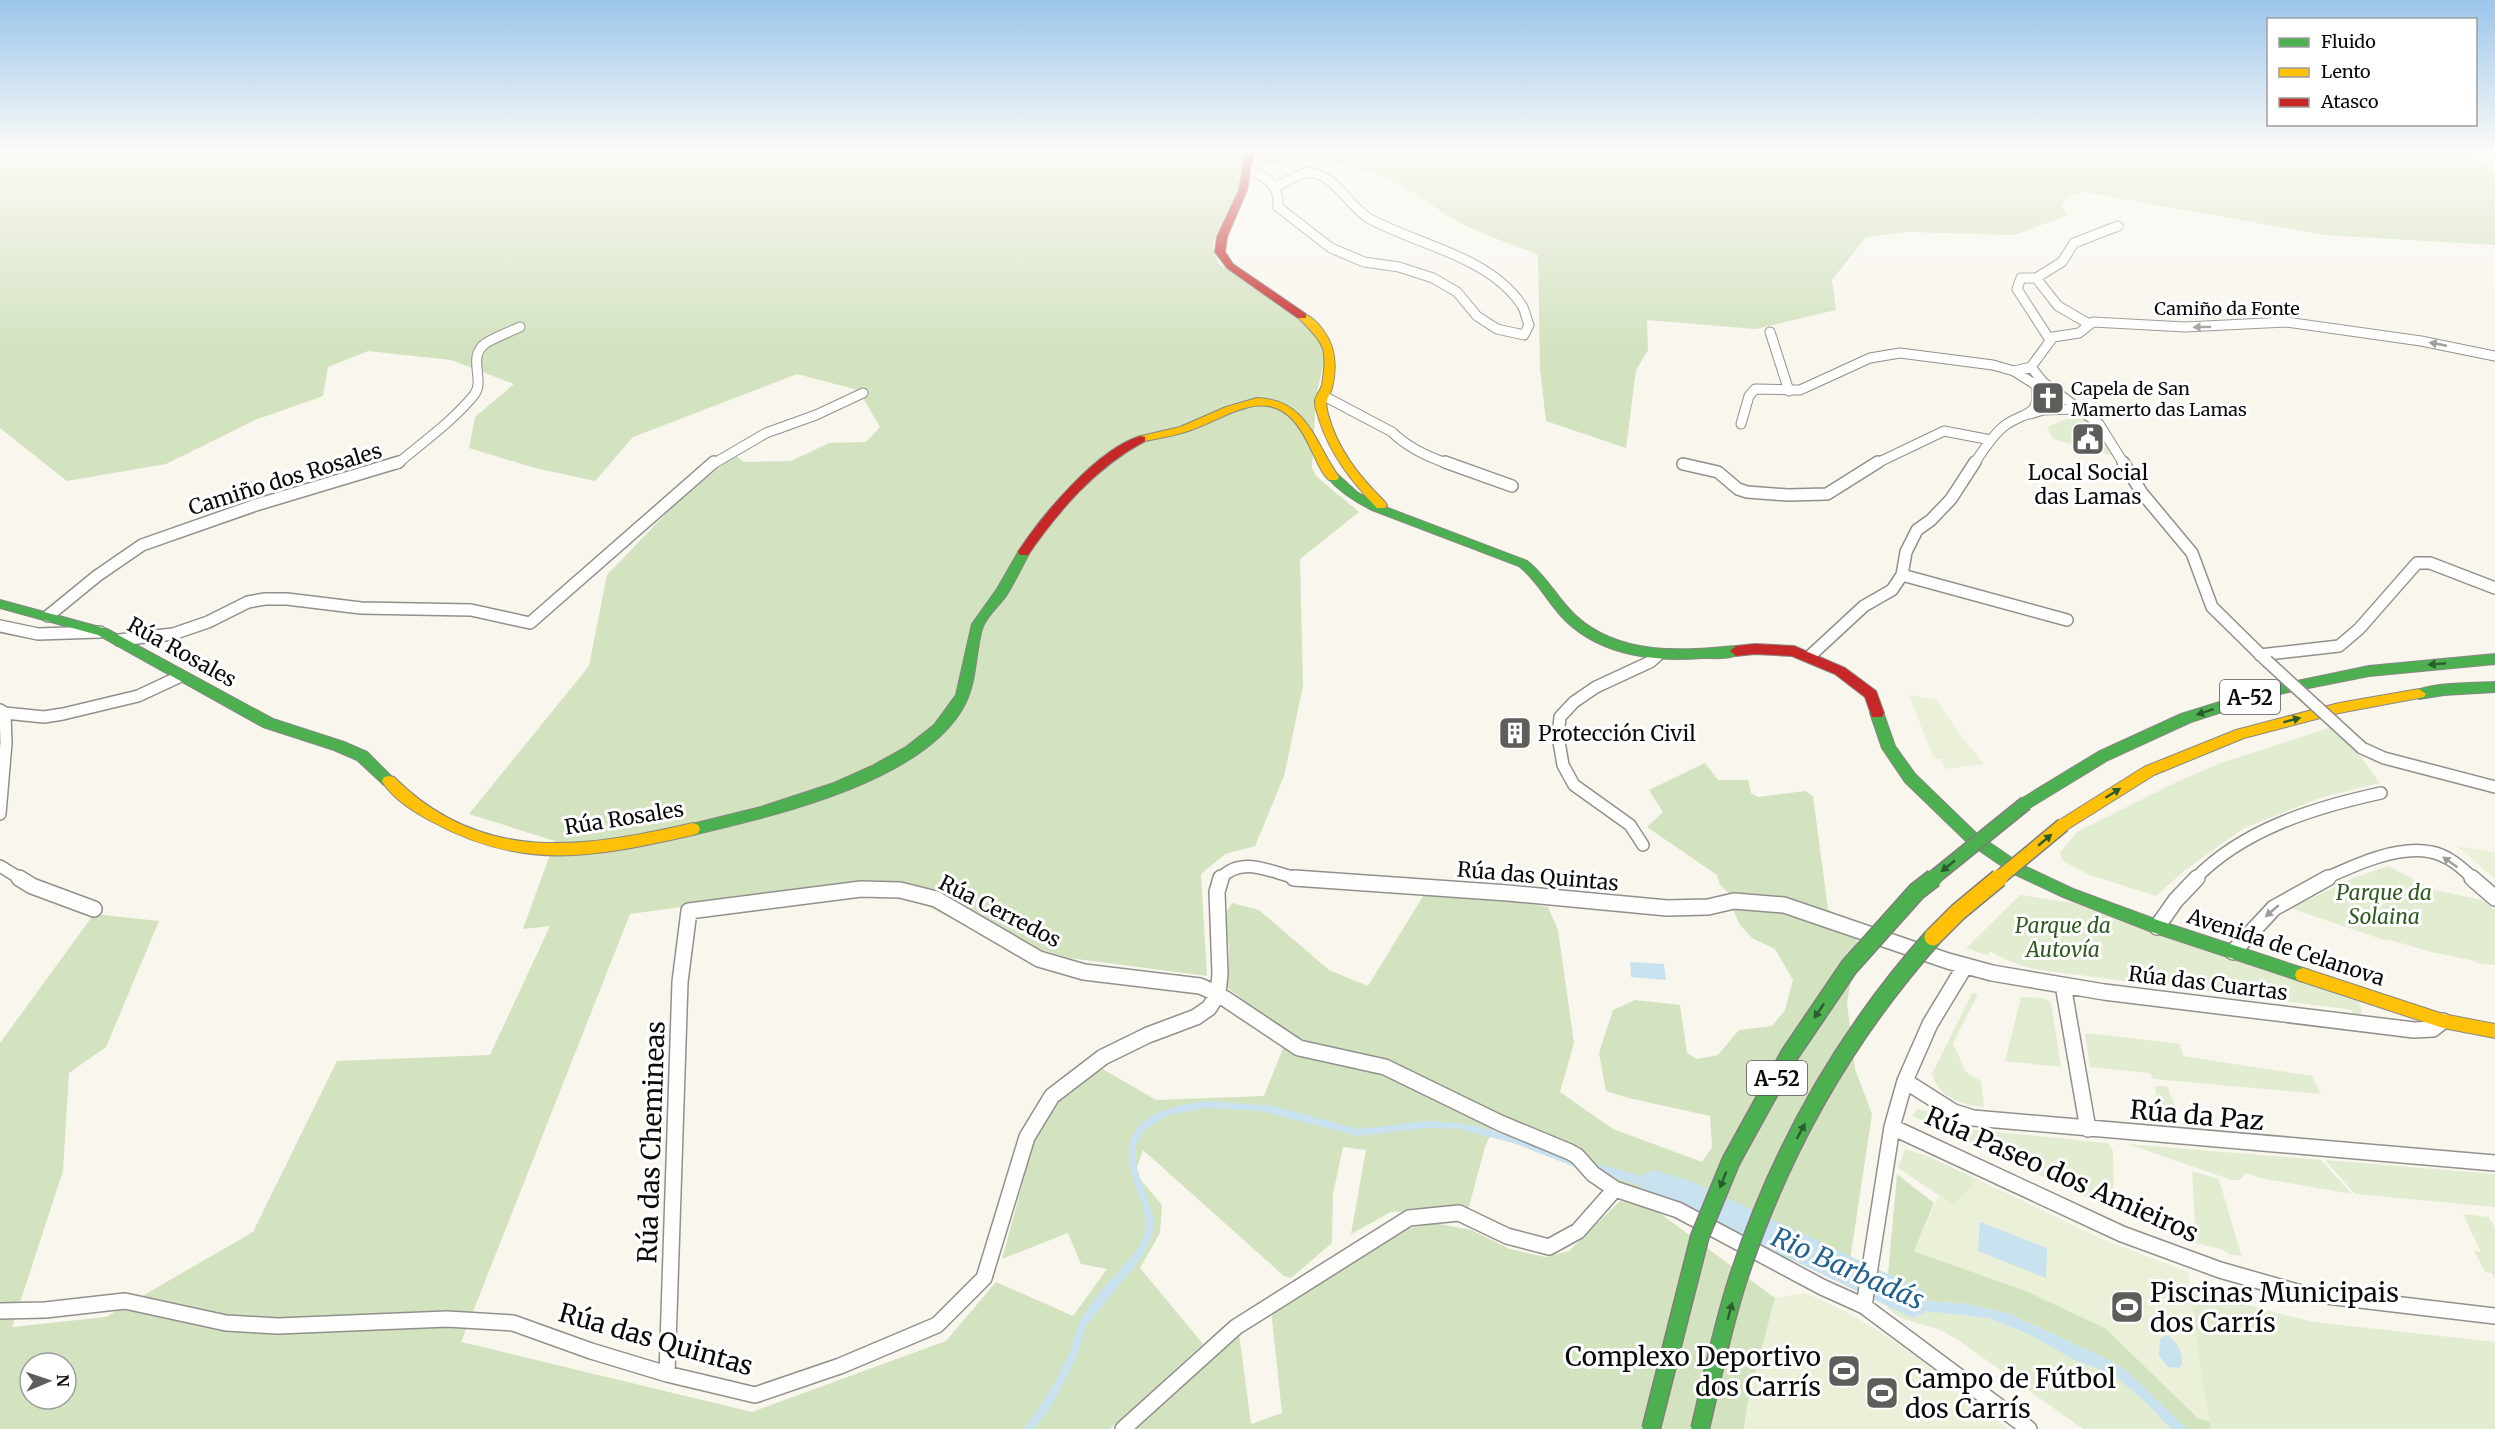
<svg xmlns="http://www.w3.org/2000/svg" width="2495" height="1429" font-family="Merriweather,serif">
<rect width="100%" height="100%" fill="#f9f6ee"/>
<!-- green -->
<path fill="#e2ecd0" d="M2082,413C2097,423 2106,440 2114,456L2053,439L2047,427Z
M2332,727L2352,745L2380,783L2323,797L2244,828L2184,871L2156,896L2090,875L2063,861L2060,853L2077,832L2181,780L2221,763Z
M2388,866L2435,890L2482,900L2495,910V965L2477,963L2475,961L2431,952L2387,939V941L2293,909L2298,905L2351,879Z
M2020,895L2074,903L2359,1002L2362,1012L2358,1015H2351L2353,1010L2032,969L2007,960L1989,951V956L1966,948Z
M1972,993L1978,994L1953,1043L1966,1072L1981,1081L1984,1107C1962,1105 1939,1098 1932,1074Z
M2021,997L2044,998L2051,1002L2061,1067L2005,1061Z
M2087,1033L2180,1044L2183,1056L2312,1076L2321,1094L2153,1079L2150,1073L2090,1067L2085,1035Z
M2155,1086H2167L2177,1111L2157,1110Z
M1917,1109L1927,1111L1965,1129L2108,1143L2113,1151L2114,1210L1912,1116Z
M2128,1144L2321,1160L2352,1194L2260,1178L2246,1173L2240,1180H2231Z
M1905,1149L1928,1156L2101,1239L2188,1272L2190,1285L2265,1310L2314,1322L2495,1342V1429H2211L2210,1421L1955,1206L1898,1168Z
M2325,1160L2495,1174V1207L2355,1194Z
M2192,1171L2219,1179L2242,1258L2239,1255H2230L2221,1249L2196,1243Z
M2463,1214L2489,1217L2495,1228V1279L2492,1273L2485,1272L2474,1251L2481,1252Z
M1885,1295L1924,1311L1988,1318L2030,1335L2074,1360L2112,1374L2143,1400L2171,1429H2083L1961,1342C1954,1338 1947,1333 1940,1330C1925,1323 1882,1321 1885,1295Z"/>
<!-- forest -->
<path fill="#d3e2bf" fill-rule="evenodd" d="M0,150H1244V173L1228,218L1214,240L1213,248L1219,264L1299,316L1319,336L1324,361L1316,397L1312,468L1317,477L1359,512L1300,559L1303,686L1284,776L1255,846L1225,854L1201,874L1207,976L1069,958L971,929L878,880L630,914L461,1342L752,1412L946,1341L996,1282L1073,1316L1107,1269L1081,1264L1068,1233L1002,1259L1034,1141L1057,1100L1101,1068L1156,1100L1264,1096L1289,1033L1277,1027L1228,988L1229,949L1225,914L1232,903L1259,910L1329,970L1368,986L1425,893L1492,898L1548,907L1558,930L1574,1043L1560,1092L1613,1129L1702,1162L1712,1147L1710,1116L1629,1098L1606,1091L1599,1053L1613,1010L1635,1000L1680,1005L1687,1053L1697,1059L1718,1055L1739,1030L1772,1026L1785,1010L1793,980L1775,949L1752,938L1740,925L1733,910L1732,896L1720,885L1717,875L1647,827L1663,812L1649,790L1705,763L1718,780H1748L1751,793L1758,797L1805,791L1813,796L1828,909L1858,936L1847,1003L1855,1069L1872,1114L1847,1280L1785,1258L1686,1204L1627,1186L1602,1173L1580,1147L1499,1117L1485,1147L1468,1210L1391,1212L1351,1234L1366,1150L1343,1147L1333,1194L1332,1243L1291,1278L1284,1276L1143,1150L1135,1173L1162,1205L1160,1233L1140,1268L1203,1344L1110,1429H0V1043L94,914L159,921L106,1047L69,1073L63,1171L12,1327L106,1317L253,1232L337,1061L490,1055L550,926L523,929L555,841L469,814L589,666L607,575L679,500L735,455L744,462L791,461L829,443L866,442L880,427L858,390L797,374L633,437L595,481L535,468L469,448L475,417L514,384L451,360L368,351L328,367L323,396L255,420L166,464L67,481L0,428ZM30,1363H66V1399H30Z
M1256,150H2441L2478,161L2495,171V245L2324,235L2084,192L2066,197L2062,207L2068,215L2015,235L1909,232L1866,237L1832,280L1836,310L1756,329L1647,320L1648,350L1636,370L1626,448L1546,421L1540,369L1538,255C1510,243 1479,234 1453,219C1441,212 1430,203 1419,196C1365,164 1317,153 1256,167Z
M1897,1174L1934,1203L1914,1251L2026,1291L2105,1328L2198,1418L2210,1421L2211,1429H2187L2128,1372L2113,1362L2010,1314L1968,1304L1927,1301L1887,1287Z
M1620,1201L1654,1209L1775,1298L1748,1402L1744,1429H1134L1239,1334L1251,1424L1282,1413L1271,1310L1401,1230L1434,1223L1471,1230L1510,1249L1545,1257L1569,1251Z"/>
<!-- pitch -->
<path fill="#ebf0d9" d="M1911,695L1937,700L1958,732L1984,764L1946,769L1941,759H1934L1910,698Z
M2457,846L2495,852V879Z
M1976,1180L2101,1239L2188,1272L2203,1386L2210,1421L2198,1418L2105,1328L2026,1291L1914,1251L1939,1195L1955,1205Z
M1805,1293C1882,1323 1943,1379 2008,1429H1744L1748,1402L1775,1298Z"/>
<!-- water -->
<path fill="#c9e2ef" d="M1630,962L1664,964L1666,980L1631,977Z
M1206,1101L1274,1106L1358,1129L1427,1121L1468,1124L1514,1136L1571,1157L1685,1187L1682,1197L1575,1167L1513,1143L1459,1129L1427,1128L1357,1136L1261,1111L1206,1108L1168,1115L1144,1131L1135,1147L1137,1168L1154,1220L1152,1237L1142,1257L1086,1326L1079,1352L1060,1390L1047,1413L1033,1429H1023C1043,1405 1057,1380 1070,1352C1074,1342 1075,1331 1080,1322C1090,1303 1104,1286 1119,1271C1128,1260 1137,1252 1143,1238C1150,1222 1142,1206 1137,1190C1112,1126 1148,1109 1206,1101Z
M1980,1222L2047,1248L2046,1278L1978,1251Z
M1887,1287L1927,1301L1968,1304L2010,1314L2113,1362L2128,1372L2187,1429H2171L2143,1400L2112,1374L2074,1360L2030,1335L1988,1318L1924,1311L1885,1295Z
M2166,1335C2177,1340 2183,1353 2182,1365L2179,1368L2168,1367L2159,1356L2160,1339Z"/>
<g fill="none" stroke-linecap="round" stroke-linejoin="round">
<!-- river -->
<path fill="#c9e2ef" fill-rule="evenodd" d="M1654,1170L1693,1182L1924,1291L1929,1302L1924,1313L1913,1318L1902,1313L1679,1205L1644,1194L1639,1184L1644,1174Z"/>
<!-- street-far2 casing -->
<g stroke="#92908d" stroke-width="11">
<path id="street-far2" d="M1248,169C1266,176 1280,186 1278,207L1331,248L1364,262L1399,267L1433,278L1457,292L1477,316L1497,329L1524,335L1529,325C1526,318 1525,309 1521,304C1488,256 1418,245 1370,219C1349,207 1338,179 1314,173C1303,170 1288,182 1276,186
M2036,278H2021L2017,289L2050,340
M2089,324L2058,306L2036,278L2062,262L2074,243L2118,226
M1770,332L1789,391
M2031,367L2043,382L2099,424L2124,464
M2014,371L2031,367L2053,337L2079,333L2093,322L2185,327L2286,322L2421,341L2495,356
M1324,396L1392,432C1407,447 1428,457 1449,464
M2030,414L2043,410L2076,409
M1741,424L1749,396L1755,389L1800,390L1870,358L1900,353L1993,365L2014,371L2036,385
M397,464C423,442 453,421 474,395C486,380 466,357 486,343C496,337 509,332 520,327
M713,464L766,433L816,415L863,393
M1875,464L1944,431L1991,440
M1974,464C1982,452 1992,436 2003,427C2024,410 2041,420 2036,385"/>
</g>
<!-- street-far1 casing -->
<g stroke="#92908d" stroke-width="14">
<path id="street-far1" d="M1445,462L1512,486
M2123,462L2142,493L2192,553L2212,607L2267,661
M1683,464L1718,472L1738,489L1747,492L1788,495L1827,494L1878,462
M1902,575L2067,620
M48,616L97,576L142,545L256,505L399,462
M0,626L38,634L100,632
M119,640L173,634L208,622L248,602L265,599H287L361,608L471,610L530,623L714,462
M2260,655L2339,646L2359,629L2417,563H2430L2495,588
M1810,656L1864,606L1892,590L1902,575L1906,552L1917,530L1931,520L1951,499L1975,462
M0,710L5,713L44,717L63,714L138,696L181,676
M2362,748L2384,758L2495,787
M0,814L6,743L5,713
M1643,845L1630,825L1574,785L1563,765L1558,736L1560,717L1574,702L1596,687L1650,662L1658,655
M0,866L21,879
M1220,879C1243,853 1275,875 1302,879
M2195,879C2243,829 2316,807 2381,793
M2324,879C2355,865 2397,845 2431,852C2448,855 2462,868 2474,879"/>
</g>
<!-- street casing -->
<g stroke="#92908d" stroke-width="18">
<path id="street" d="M19,878L32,886L94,909
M1294,878L1508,893L1667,908L1708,907L1734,901L1784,905L1948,961L1992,973L2104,992L2414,1030L2433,1029L2443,1021
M2472,878L2495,898
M2157,927L2176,900L2197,878
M2233,952L2274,908L2328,878
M2063,985L2088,1129
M1905,1081L1954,1112L1973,1118L2495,1163
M1892,1127L2122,1234L2220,1270L2301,1293L2495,1316
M1864,1306L1892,1127L1905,1081L1930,1024L1965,966
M0,1311L45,1310L125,1301L226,1323L278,1326L447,1319L513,1323L591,1351L667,1374L755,1395L840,1366L937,1325L984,1278L1027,1137L1052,1096L1103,1057L1148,1035L1196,1017L1209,1008L1218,994L1220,974L1217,892L1221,878
M667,1374L680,982L689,911L861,889L900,890L936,899L1039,959L1084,972L1200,986L1218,994L1299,1048L1385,1067L1500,1123L1570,1152L1577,1156L1593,1174L1615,1189L1678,1210L1822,1287L1864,1306L2029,1429
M1123,1429L1236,1327L1409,1218L1459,1213L1507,1236L1549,1247L1578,1231L1615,1189"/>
</g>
<!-- fast casing -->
<g stroke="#888783" stroke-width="2">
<path id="fast" d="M1333,473L1337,474L1358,493L1380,505L1527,561C1547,576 1558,600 1576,616C1620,656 1682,651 1736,646L1742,651C1736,660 1714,658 1703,658C1657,662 1603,656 1567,622C1549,605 1539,582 1519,566L1372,510C1354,501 1340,492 1327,477Z
M1024,548L1030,552C1022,566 1015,582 1006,596C998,607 986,616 982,629C975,654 977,680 965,704C925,782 772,816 693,835L688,833L686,829L688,825L761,807L834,783L872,766L906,747L934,725L956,695L972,624L997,589L1020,549Z
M0,600L107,629L273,719L344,742L367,752L396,781L394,785H384L357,760L334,750L263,727L98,635L0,608Z
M2495,654V664L2369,676L2274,695L2191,722L2108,760L2031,807H2021L2019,803L2021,799L2098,752L2181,714L2268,687L2369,666Z
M2495,682V692L2444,695L2419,699L2412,694C2422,682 2478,683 2495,682Z
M1877,708L1882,709L1895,746L1915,774L1977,834L2022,865L2073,889L2160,921L2309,970L2311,975L2309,980L2303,982L2152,932L2063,897L2012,873L1967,842L1905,782L1882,748L1870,713Z"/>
</g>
<!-- slow casing -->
<g stroke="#888783" stroke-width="2">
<path id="slow" d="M1302,313C1311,316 1318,323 1323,330C1336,347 1337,367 1332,388C1328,401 1324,398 1328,414C1337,449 1360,477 1385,502L1387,505L1385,508H1377C1352,482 1330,454 1319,419C1318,414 1314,406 1315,401C1315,396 1321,390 1322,385C1329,344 1322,343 1297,316Z
M1257,398C1308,400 1314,442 1339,477L1337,480H1329L1323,473C1313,456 1307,435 1293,420C1262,387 1225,419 1191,430C1175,436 1158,438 1141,442L1135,439L1137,437L1180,427L1226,407Z
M2419,689L2426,694L2424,697L2339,713L2244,738L2154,775L2068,829L2063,831L2058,829L2056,825L2058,821L2144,767L2236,730L2339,703Z
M389,776L394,777C481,865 584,848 693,823L698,825L700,829L698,833L693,835C595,857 523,872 431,821C414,812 392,798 382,781L384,777Z
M2303,968L2443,1014L2495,1024V1038L2443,1028L2297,980L2295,975L2297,970Z"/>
</g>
<!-- jam casing -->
<g stroke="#888783" stroke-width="2">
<path id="jam" d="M1246,150H1254L1247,190L1227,237L1225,252L1233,264L1306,314V318H1298L1227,268L1215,252L1217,237L1239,190Z
M1141,436L1145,437V441C1096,467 1059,510 1028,555H1020L1018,552C1042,515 1098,448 1141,436Z
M1755,644L1794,646L1845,668L1876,691L1884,713L1882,717H1872L1865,697L1835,674L1792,656L1755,654L1736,656L1730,651L1736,646Z"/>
</g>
<!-- street-far2 -->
<use href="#street-far2" stroke="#fefefc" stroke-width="9"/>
<!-- street-far1 -->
<use href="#street-far1" stroke="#fefefc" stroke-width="11"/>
<!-- street -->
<use href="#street" stroke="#fefefc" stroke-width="15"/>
<!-- fast -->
<use href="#fast" fill="#4caf50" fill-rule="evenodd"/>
<!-- slow -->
<use href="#slow" fill="#ffc107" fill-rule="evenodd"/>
<!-- jam -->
<use href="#jam" fill="#c62828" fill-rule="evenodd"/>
<!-- street-bridge casing -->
<g stroke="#92908d" stroke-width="14" stroke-linecap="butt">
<path id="street-bridge" d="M2267,661L2362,748"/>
</g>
<!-- fast-bridge-far1 casing -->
<g stroke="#7f7e7a" stroke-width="16" stroke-linecap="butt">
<path id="fast-bridge-far1" d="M1932,879L2026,803"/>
</g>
<!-- fast-bridge casing -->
<g stroke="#7f7e7a" stroke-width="20" stroke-linecap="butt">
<path id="fast-bridge" d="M1651,1429L1700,1236L1731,1161L1790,1054L1849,967L1917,891L1934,878
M1700,1429C1712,1379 1722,1328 1738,1279C1779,1153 1845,1036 1933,937"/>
</g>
<!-- slow-bridge-far1 casing -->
<g stroke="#7f7e7a" stroke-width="16" stroke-linecap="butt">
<path id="slow-bridge-far1" d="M1998,879L2063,825"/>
</g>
<!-- slow-bridge casing -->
<g stroke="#7f7e7a" stroke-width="20" stroke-linecap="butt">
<path id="slow-bridge" d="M1933,937L1958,912L1999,878"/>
</g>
<!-- street-bridge -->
<use href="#street-bridge" stroke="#fefefc" stroke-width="11"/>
<!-- fast-bridge-far1 -->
<use href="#fast-bridge-far1" stroke="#4caf50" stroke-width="13"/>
<!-- fast-bridge -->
<use href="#fast-bridge" stroke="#4caf50" stroke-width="17"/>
<!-- slow-bridge-far1 -->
<use href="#slow-bridge-far1" stroke="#ffc107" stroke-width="13"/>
<!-- slow-bridge -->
<use href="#slow-bridge" stroke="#ffc107" stroke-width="17"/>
</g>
<!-- one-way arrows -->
<defs><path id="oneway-solid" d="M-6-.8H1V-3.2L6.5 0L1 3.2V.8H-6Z" transform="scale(1.5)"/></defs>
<g fill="#9c9c9b">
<use href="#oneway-solid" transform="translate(2202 327) rotate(179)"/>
<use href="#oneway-solid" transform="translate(2438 344) rotate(-169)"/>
<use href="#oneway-solid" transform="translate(2450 862) rotate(-145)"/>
<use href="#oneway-solid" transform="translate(2272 911) rotate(139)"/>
</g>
<g fill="#2b5c2d">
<use href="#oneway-solid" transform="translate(2437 664) rotate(176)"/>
<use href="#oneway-solid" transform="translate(2205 712) rotate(162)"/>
<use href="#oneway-solid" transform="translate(2292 720) rotate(-15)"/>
<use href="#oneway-solid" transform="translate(2113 793) rotate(-32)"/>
<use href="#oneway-solid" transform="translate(2045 840) rotate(-40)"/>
<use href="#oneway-solid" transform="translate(1948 866) rotate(141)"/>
<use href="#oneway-solid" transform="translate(1819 1011) rotate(124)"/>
<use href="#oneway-solid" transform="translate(1801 1131) rotate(-62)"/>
<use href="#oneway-solid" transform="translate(1723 1180) rotate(112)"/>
<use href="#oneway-solid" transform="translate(1730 1311) rotate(-75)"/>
</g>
<!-- sky -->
<linearGradient id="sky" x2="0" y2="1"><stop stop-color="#9bc6eb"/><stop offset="0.43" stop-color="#fcfbf7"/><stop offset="1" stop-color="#fcfbf7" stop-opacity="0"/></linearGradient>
<rect width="2495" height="350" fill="url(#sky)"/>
<!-- icons -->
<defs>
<g id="church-square" transform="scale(1.725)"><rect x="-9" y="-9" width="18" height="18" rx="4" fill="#5e5d5a" stroke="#fff"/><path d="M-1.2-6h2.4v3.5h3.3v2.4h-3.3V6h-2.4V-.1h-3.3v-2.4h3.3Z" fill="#fff"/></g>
<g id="civic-square" transform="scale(1.725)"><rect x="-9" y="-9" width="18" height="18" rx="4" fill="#5e5d5a" stroke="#fff"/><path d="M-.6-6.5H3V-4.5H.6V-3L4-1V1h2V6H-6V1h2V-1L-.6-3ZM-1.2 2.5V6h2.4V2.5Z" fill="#fff"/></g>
<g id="building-square" transform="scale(1.725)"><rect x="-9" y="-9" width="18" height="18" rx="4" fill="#5e5d5a" stroke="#fff"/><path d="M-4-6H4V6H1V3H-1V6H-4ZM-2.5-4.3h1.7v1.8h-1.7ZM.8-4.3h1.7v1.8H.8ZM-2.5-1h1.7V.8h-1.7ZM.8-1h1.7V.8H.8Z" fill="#fff"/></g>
<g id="stadium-square" transform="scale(1.725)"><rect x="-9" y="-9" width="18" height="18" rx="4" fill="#5e5d5a" stroke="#fff"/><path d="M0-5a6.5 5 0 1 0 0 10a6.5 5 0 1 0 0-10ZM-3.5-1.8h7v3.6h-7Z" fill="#fff"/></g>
</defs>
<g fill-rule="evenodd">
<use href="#church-square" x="2048" y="398"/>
<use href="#civic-square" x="2088" y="439"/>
<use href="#building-square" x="1515" y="733"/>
<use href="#stadium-square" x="2127" y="1307"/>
<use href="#stadium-square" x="1844" y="1371"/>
<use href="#stadium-square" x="1882" y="1393"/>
</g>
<g text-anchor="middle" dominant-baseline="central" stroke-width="6" stroke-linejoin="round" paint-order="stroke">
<!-- far-street labels -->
<g font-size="18" fill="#0a0a0a" stroke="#fff">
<text x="2227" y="308">Camiño da Fonte</text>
</g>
<!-- far-poi labels -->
<g font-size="18" fill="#0a0a0a" stroke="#fff" text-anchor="start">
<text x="2071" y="388">Capela de San<tspan x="2071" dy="21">Mamerto das Lamas</tspan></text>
</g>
<!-- shield labels -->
<g fill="#fff" stroke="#545454" stroke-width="1.5">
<rect x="2220" y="680" width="60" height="34" rx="4.5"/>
<rect x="1747" y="1061" width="60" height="34" rx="4.5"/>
</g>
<g font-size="20" font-weight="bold" fill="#0a0a0a">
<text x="2250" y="697">A-52</text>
<text x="1777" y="1078">A-52</text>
</g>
<!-- poi labels -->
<g font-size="21" fill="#0a0a0a" stroke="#fff">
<text x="2088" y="472">Local Social<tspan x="2088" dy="24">das Lamas</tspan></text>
<text x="1538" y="733" text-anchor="start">Protección Civil</text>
</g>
<!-- street labels -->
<g font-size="21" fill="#0a0a0a" stroke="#fff">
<text transform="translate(285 479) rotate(-17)">Camiño dos Rosales</text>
<text transform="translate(182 652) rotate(29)">Rúa Rosales</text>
<text transform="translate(624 818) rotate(-9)">Rúa Rosales</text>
<text transform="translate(1538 876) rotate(5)">Rúa das Quintas</text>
<text transform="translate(1000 911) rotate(27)">Rúa Cerredos</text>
<text transform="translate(2286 947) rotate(18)">Avenida de Celanova</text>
<text transform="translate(2208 983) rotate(7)">Rúa das Cuartas</text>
</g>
<!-- park labels -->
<g font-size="21" font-style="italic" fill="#2f5a22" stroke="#fff">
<text x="2384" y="892">Parque da<tspan x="2384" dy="24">Solaina</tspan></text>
<text x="2063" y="925">Parque da<tspan x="2063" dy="24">Autovía</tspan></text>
</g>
<!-- near-street labels -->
<g font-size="26" fill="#0a0a0a" stroke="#fff">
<text transform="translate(2197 1115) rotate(5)">Rúa da Paz</text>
<text transform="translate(651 1142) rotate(-88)">Rúa das Chemineas</text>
<text transform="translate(2062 1174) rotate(24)">Rúa Paseo dos Amieiros</text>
<text transform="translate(656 1339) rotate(16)">Rúa das Quintas</text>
</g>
<!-- near-poi labels -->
<g font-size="26" fill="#0a0a0a" stroke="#fff" text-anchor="start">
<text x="2150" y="1292">Piscinas Municipais<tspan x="2150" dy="30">dos Carrís</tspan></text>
<text x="1821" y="1356" text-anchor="end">Complexo Deportivo<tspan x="1821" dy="30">dos Carrís</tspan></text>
<text x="1905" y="1378">Campo de Fútbol<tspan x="1905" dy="30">dos Carrís</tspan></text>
</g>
<!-- near-water labels -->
<g font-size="27" font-style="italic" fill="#22618e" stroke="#fff">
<text transform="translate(1848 1268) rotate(24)">Rio Barbadás</text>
</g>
</g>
<!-- legend -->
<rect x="2267" y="18" width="210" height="108" fill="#ffffff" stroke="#9d9d9d" stroke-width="1.5"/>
<rect x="2279" y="38" width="30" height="9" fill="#4caf50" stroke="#9d9d9d" stroke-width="1.5"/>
<text x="2321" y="48" font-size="18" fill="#0a0a0a">Fluido</text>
<rect x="2279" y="68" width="30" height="9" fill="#ffc107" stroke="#9d9d9d" stroke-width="1.5"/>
<text x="2321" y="78" font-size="18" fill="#0a0a0a">Lento</text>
<rect x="2279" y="98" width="30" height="9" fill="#c62828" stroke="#9d9d9d" stroke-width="1.5"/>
<text x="2321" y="108" font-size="18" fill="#0a0a0a">Atasco</text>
<!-- north arrow -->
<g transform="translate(48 1381) rotate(88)"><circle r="28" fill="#ffffff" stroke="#9d9d9d" stroke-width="1.5"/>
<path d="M0-4.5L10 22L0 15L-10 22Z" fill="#5e5d5a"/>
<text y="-9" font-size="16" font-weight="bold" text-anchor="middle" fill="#0a0a0a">N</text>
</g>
</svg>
